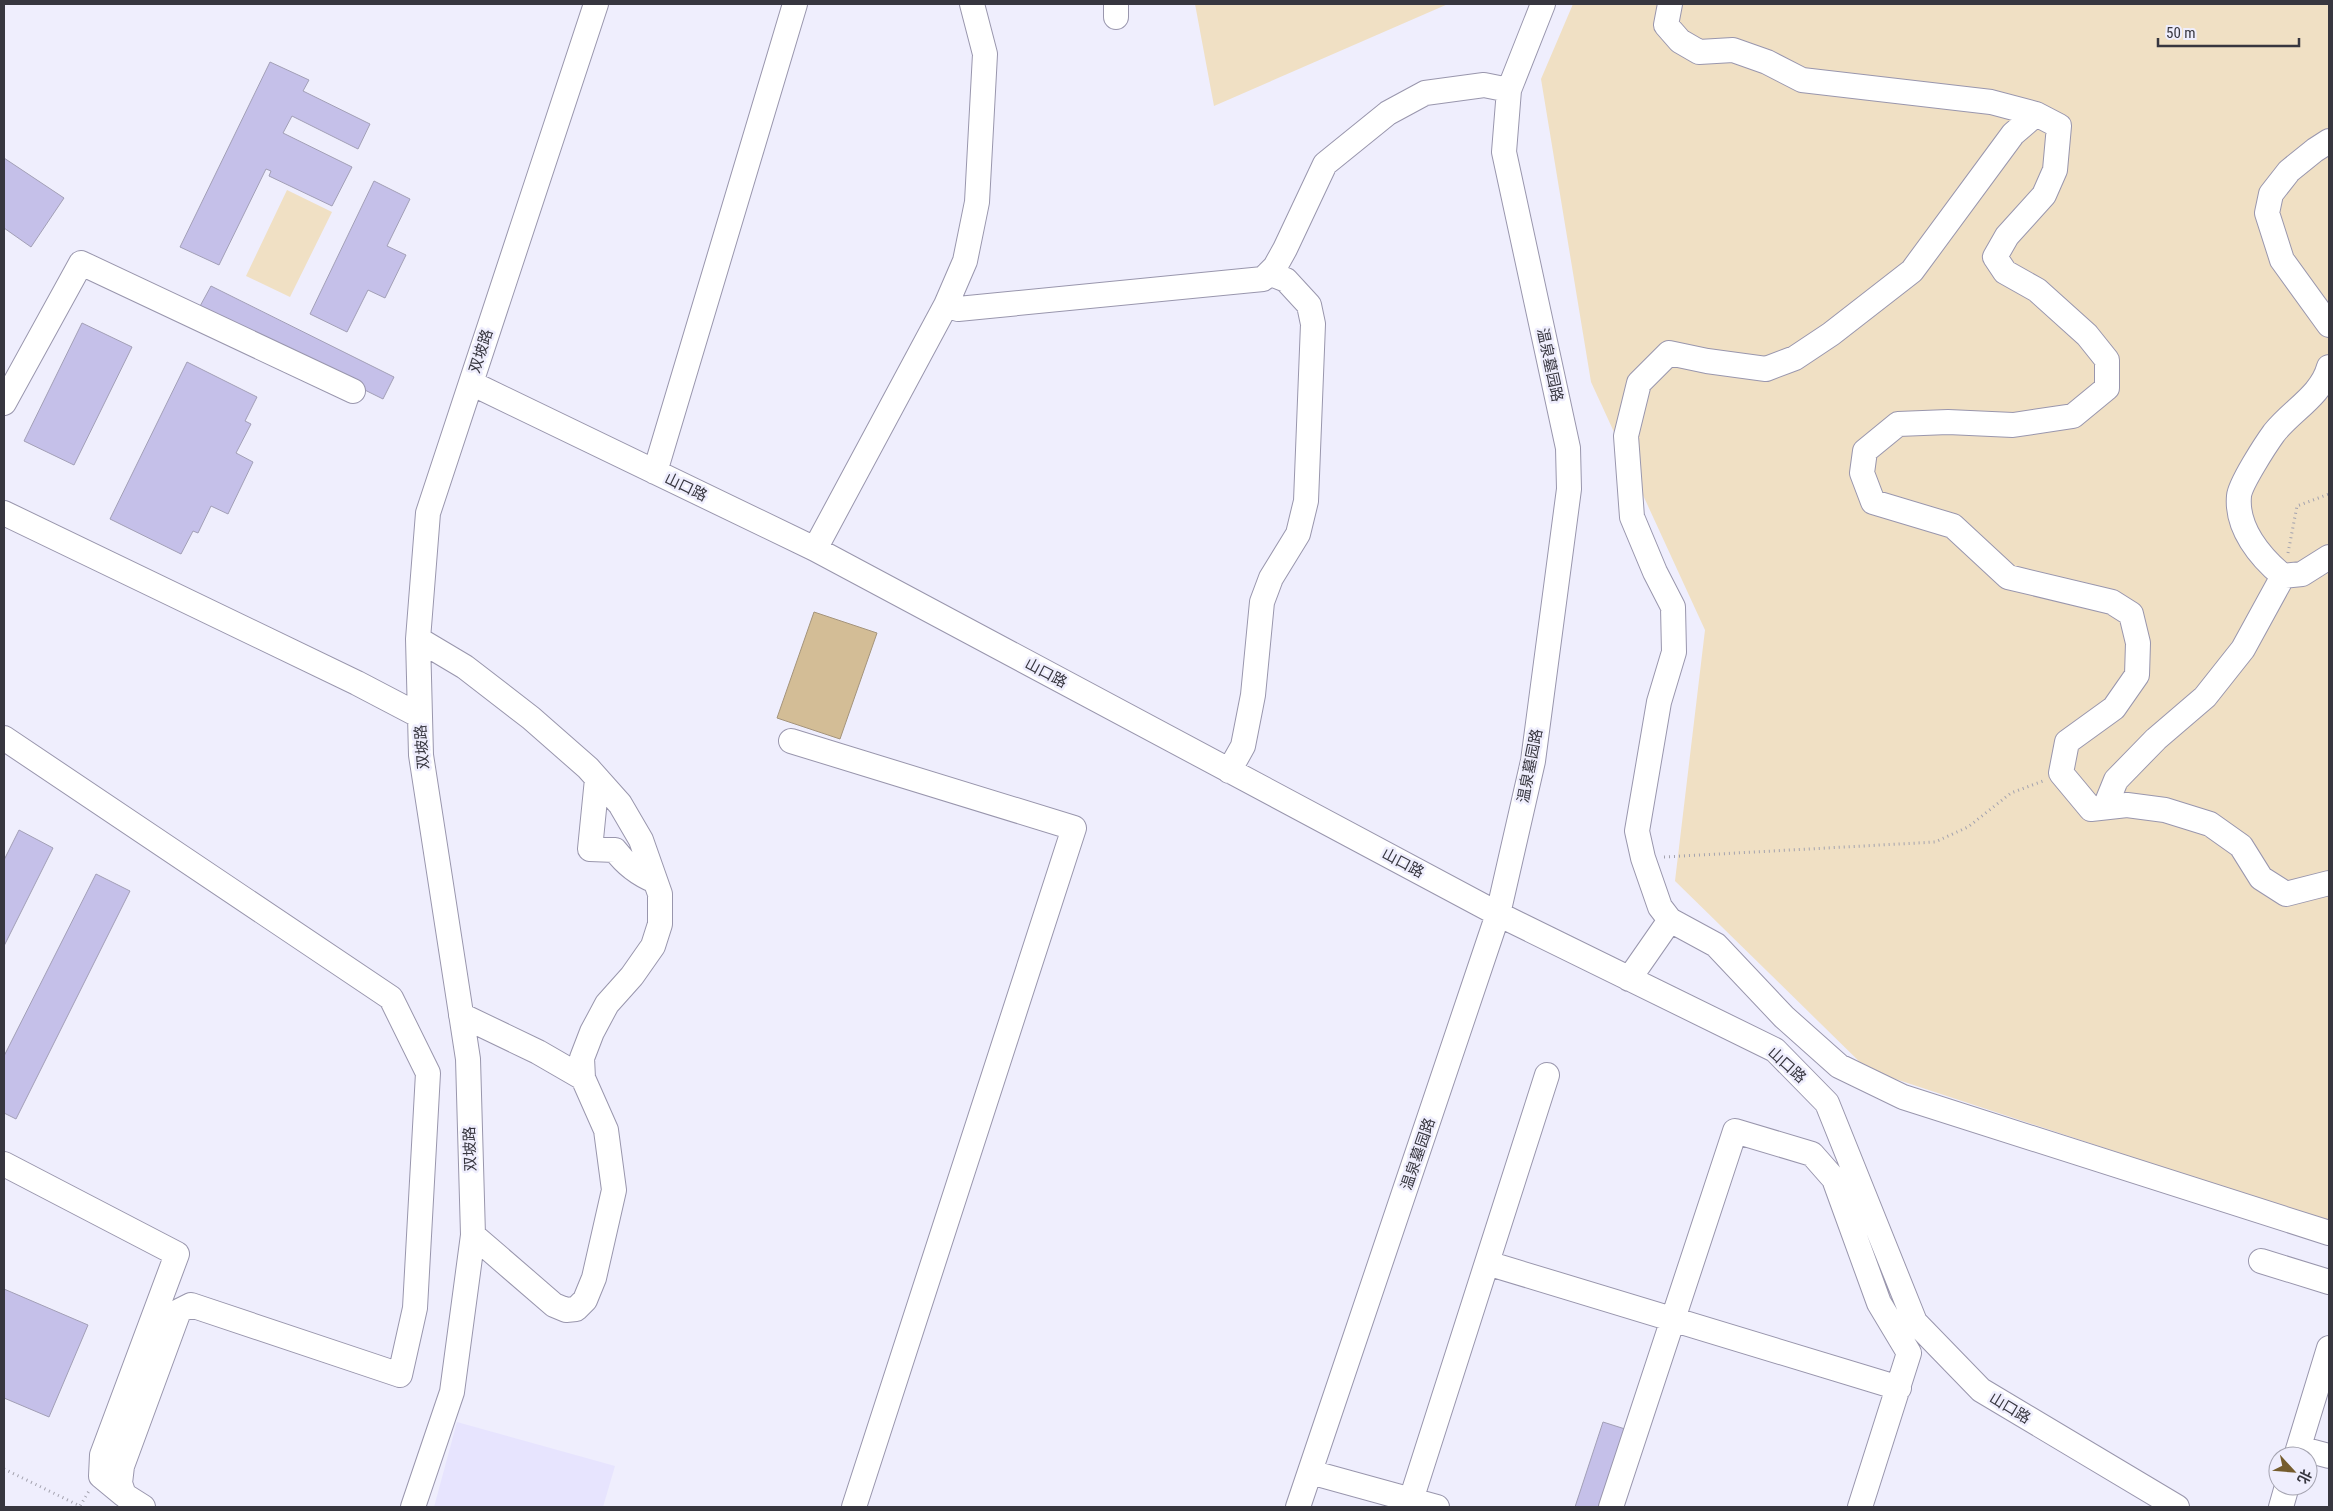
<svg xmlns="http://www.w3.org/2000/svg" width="2333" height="1511" font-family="'Roboto Condensed','Noto Sans SC',sans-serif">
<rect width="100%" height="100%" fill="#efeefd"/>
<!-- built -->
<path fill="#e7e4fe" d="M457,1422L615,1466L603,1507H434Z"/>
<!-- green -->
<path fill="#f0e0c4" d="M1195,4H1448L1214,106Z
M1573,4H2329V1222L1868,1070L1675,881L1705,630L1591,382L1541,79Z
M287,190L332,212L290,297L246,276Z"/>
<!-- water -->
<path fill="#d3bd96" stroke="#a4947c" d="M814,612L877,633L840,739L777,718Z"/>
<!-- building -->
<path fill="#c5c0e9" stroke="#a29fb6" d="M270,62L309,80L303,91L370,124L358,149L292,116L283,133L352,167L332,206L269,176L271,171L266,169L219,265L180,247Z
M4,158L64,198L31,247L4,228Z
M374,181L410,199L387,246L406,255L385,298L368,290L347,332L310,314Z
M211,286L394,377L383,399L199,308Z
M82,323L132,347L74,465L24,441Z
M187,362L257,397L245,421L251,424L236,453L253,462L228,514L211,506L198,533L193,531L181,554L110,519Z
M19,830L53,848L4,946V860Z
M96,874L130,891L16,1119L4,1113V1056Z
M4,1289L88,1325L49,1417L4,1398Z
M1603,1422L1625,1429L1600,1507H1575Z"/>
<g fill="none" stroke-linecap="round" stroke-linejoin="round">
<!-- minor casing -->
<g stroke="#9996ad" stroke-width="26">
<path id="minor" d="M1670,4L1666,25L1680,41L1699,52L1733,50L1767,62L1802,80L1991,102L2036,114
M1116,17V4
M2329,141L2315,150L2289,171L2271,194L2267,213L2282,260L2329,325
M946,305L958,309L1263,279L1275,267L1285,249L1325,164L1388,113L1425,93L1484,85L1509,90
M471,383L815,549L1498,914L1775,1050L1827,1103L1915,1322L1981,1390L2177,1507
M4,403L81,263L353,391
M655,472L795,4
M4,513L357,683L420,716
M815,549L946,305L965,261L977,202L985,54L972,4
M2283,576C2260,557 2236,528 2239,496C2240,484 2266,444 2274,433C2292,410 2321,396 2329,367
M2283,576L2302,574L2329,557
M418,639L465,667L531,718L588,768L620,804L641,840L660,894V924L653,946L632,976L607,1004L592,1032L582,1058L583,1078L606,1130L614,1190L594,1278L585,1300L576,1309L566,1310L554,1305L473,1235
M4,738L391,998L428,1073L415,1308L400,1375L191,1305L179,1311L122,1466L120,1483L124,1495L143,1507
M791,741L1074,828L854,1507
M1229,771L1243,746L1253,695L1262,602L1271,578L1298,534L1306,501L1313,324L1309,305L1286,280L1269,273
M597,779L590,849L615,850C626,865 638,874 655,881
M2105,807L2116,780L2156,739L2205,697L2243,649L2283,576
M2329,883L2286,894L2261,878L2241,846L2210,824L2165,810L2127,805L2091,809L2061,773L2067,742L2114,708L2137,675L2138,643L2131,614L2112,602L2008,577L1953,526L1873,502L1862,473L1865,451L1898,424L1948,422L2013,425L2073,416L2107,388V360L2087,335L2037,290L2005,272L1995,257L2007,236L2044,195L2055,170L2059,126L2036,114L2013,134L1912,271L1831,334L1795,358L1766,369L1707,361L1669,353L1639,383L1626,436L1632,517L1655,572L1673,607L1674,652L1659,702L1637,831L1643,858L1660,907L1670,920L1716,945L1784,1017L1839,1066L1903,1097L2329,1233
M1629,979L1670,920
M461,1015L538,1052L583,1078
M4,1164L177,1254L102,1455L101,1476L124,1495
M2261,1261L2329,1282
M1487,1263L1899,1388
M2299,1448L2329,1456
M2296,1456L2329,1348
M1310,1472L1437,1507
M1411,1500L1547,1075
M413,1507L452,1392L473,1235L468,1059L421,755L418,639L428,513L596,4
M1298,1507L1498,914L1533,761L1569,489L1568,448L1504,152L1509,90L1543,4
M1611,1507L1735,1131L1812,1154L1834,1179L1879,1303L1909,1353L1860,1507
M2281,1507L2287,1486"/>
</g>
<!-- path -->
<path stroke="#a3a2ae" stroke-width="3" stroke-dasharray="1 4" stroke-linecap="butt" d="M2288,553L2297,506L2329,494
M1664,857L1935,842L1968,827L2011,793L2043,781
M4,1469L80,1506L89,1491"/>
<!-- minor -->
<use href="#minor" stroke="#fff" stroke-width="24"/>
</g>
<g text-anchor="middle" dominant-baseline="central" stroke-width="5" stroke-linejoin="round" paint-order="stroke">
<!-- street labels -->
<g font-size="15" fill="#37363f" stroke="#efeefd">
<text transform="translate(481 351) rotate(-72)">双坡路</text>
<text transform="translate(1550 365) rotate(78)">温泉墓园路</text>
<text transform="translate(686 487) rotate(26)">山口路</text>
<text transform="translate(1046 673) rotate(28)">山口路</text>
<text transform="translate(422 747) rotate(-94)">双坡路</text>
<text transform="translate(1530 766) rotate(-79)">温泉墓园路</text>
<text transform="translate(1403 863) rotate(28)">山口路</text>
<text transform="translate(1787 1065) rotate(42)">山口路</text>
<text transform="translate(470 1149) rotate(-92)">双坡路</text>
<text transform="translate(1418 1154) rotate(-71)">温泉墓园路</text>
<text transform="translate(2010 1408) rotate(31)">山口路</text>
</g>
</g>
<!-- border -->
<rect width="2333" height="1511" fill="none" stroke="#37363f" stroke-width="10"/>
<!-- north arrow -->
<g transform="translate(2293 1471) rotate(116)"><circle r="24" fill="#efeefd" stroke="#a5a4b1"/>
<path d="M0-4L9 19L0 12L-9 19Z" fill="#755c2d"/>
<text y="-8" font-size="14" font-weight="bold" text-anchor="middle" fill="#37363f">北</text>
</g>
<!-- scale -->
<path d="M2158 38v8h141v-8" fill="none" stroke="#37363f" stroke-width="2.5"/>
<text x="2166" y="38" font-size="15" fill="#37363f" stroke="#efeefd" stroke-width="4" paint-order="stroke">50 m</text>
</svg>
